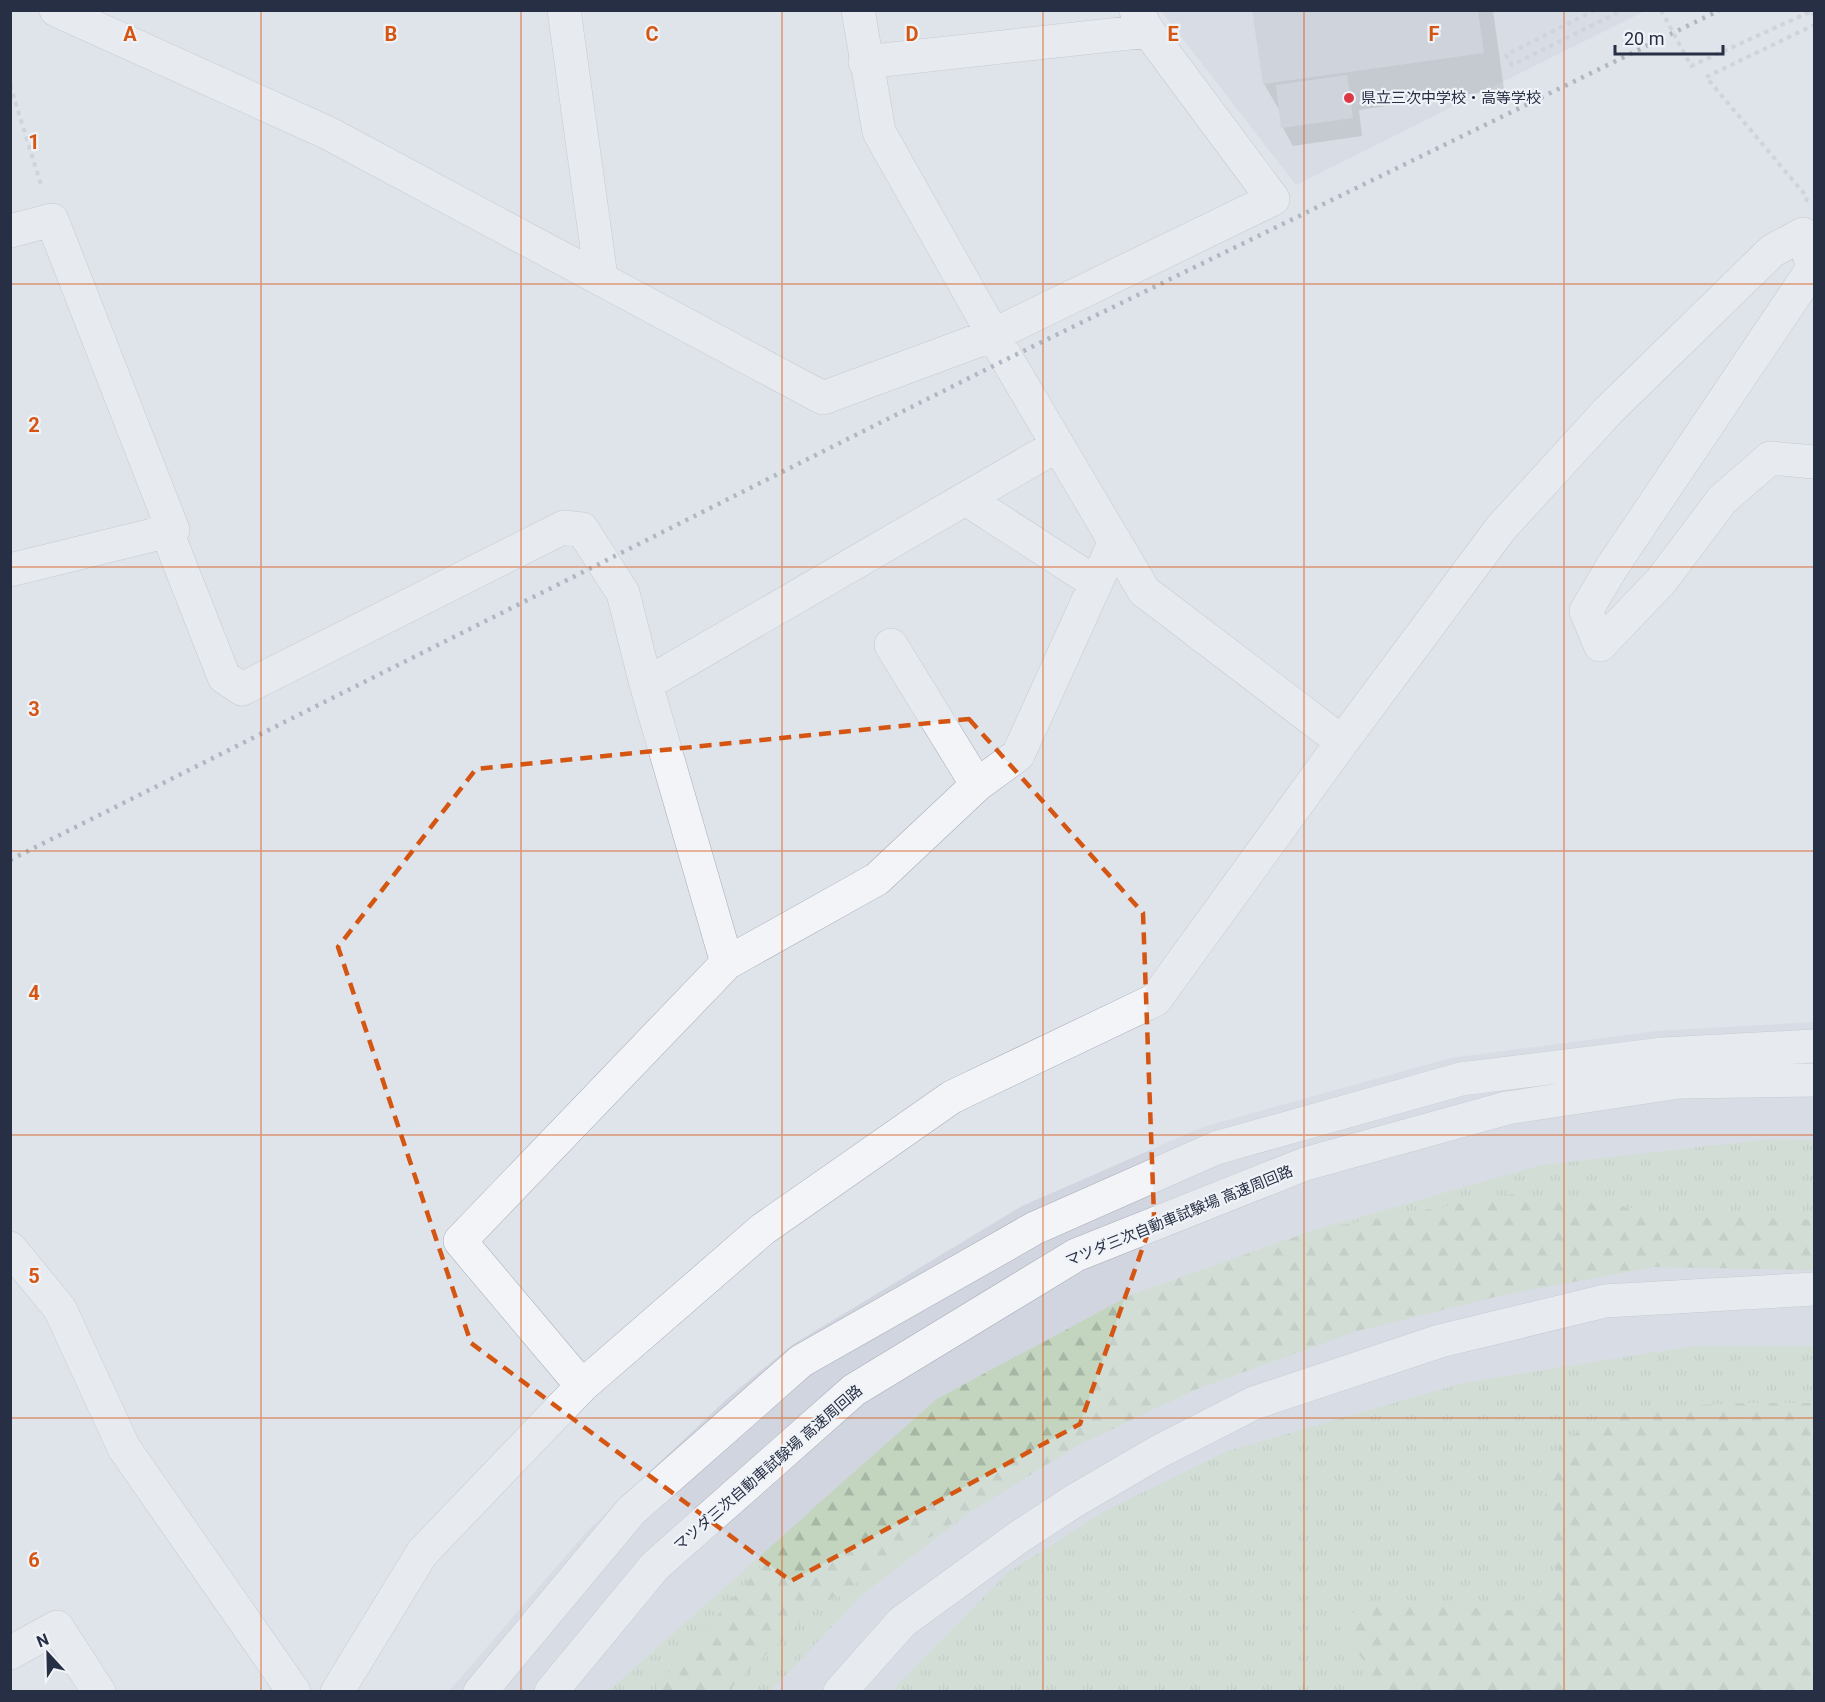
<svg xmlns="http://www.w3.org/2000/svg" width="1825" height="1702" font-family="Roboto,'Noto Sans JP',sans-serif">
<defs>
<pattern id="grass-tufts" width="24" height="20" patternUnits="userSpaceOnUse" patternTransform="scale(1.5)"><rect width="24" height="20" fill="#c3d5bf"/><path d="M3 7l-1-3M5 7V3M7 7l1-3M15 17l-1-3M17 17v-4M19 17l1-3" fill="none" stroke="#a7b7a5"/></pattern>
<pattern id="forest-firs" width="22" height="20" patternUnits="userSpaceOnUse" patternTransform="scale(1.5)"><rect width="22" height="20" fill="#c3d5bf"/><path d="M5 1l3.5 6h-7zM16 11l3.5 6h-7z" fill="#a7b7a5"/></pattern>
</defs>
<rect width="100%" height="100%" fill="#dfe3ea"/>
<!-- built -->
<path fill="#d1d5df" d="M1161,11H1645L1296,185Z
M1814,1022V1691L448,1692L590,1528L729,1397L792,1345L1022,1206L1203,1127L1451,1058L1656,1031Z"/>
<!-- grass -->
<path fill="url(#grass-tufts)" d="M1770,1139L1814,1140V1270L1653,1267L1503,1295L1357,1331L1194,1390L1075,1447L972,1511L863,1594L771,1691L607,1692L937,1399L1131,1295L1314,1230L1541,1165Z
M1693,1346H1814V1691L891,1692L1007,1573L1105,1511L1228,1451L1463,1383Z"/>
<!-- forest -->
<path fill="url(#forest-firs)" d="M1513,1194L1697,1216L1814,1220V1270L1653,1267L1503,1295L1357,1331L1194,1390L1075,1447L813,1610L728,1691H655L699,1636L810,1511L937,1399L1131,1295L1314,1230Z
M1747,1403H1814V1691H1370L1369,1668L1336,1622L1374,1601L1537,1612L1557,1578L1543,1501L1560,1443L1621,1408Z"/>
<!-- shadow -->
<path fill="#0003" d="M1254,10H1493L1504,89L1359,110L1362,136L1293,146L1283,128L1281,113L1264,84Z"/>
<!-- building -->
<path fill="#bcc1cd" d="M1252,10H1478L1484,53L1263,84Z
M1347,75L1353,118L1281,128L1276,85Z"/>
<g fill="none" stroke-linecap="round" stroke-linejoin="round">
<!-- minor casing -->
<g stroke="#a8adb8" stroke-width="34">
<path id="minor" d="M56,10L328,133L823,398L993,335L1273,199L1148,31L1136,10
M564,10L601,277
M858,10L879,132L1007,359L1144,591L1342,742
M865,62L1148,31
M10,231L52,220L173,530L10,570
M966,499L1096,583
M167,532L224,677L242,689L564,527L582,529L623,593L646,684
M891,645L977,785
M727,963L646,684L1058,445
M10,1248L60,1309L124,1448L294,1692
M582,1386L460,1241L727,963L877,879L977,785L1018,755L1115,541
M10,1653L57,1627L99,1692
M337,1692L422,1553L582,1386L763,1229L952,1097L1155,1000L1342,742L1501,528L1608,411L1772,251L1803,234L1813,268L1612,567L1586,611L1600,645L1661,581L1722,500L1770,458L1814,462
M480,1692L631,1511L801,1361L1035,1228L1216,1148L1461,1079L1663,1054L1814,1046
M551,1692L655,1566L854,1390L1076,1255L1305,1164L1507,1108L1679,1082L1814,1080
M840,1692L902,1622L1019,1537L1074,1501L1158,1452L1254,1403L1440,1341L1605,1301L1814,1289"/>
</g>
<!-- path -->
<path stroke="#bdc1c9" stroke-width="4" stroke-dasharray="4.5 4.5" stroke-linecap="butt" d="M1595,10L1506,55L1512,65L1623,10
M10,85L42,188
M1806,202L1807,197L1706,77L1814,25"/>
<!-- minor -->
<use href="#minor" stroke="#f2f4f8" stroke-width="33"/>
<!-- rail -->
<path stroke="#778095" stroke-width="4.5" stroke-dasharray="3 6" stroke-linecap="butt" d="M10,860L1007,359L1720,10"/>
<!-- path-bridge -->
<path stroke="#bdc1c9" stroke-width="4" stroke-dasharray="4.5 4.5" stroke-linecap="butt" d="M1661,10L1691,66L1812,11L1814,15"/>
</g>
<!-- marked area -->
<path d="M0 0H1825V1702H0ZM969,719L1143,913L1154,1216L1080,1424L791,1581L471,1343L338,947L476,769Z" fill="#dfe3ea" fill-opacity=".55" fill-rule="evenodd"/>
<path fill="none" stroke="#d55512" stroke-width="4.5" stroke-dasharray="12 8" stroke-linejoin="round" d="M969,719L1143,913L1154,1216L1080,1424L791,1581L471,1343L338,947L476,769Z"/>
<!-- grid -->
<path fill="none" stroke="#d55512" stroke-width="1.5" stroke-opacity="0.55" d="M261,10V1692M521,10V1692M782,10V1692M1043,10V1692M1304,10V1692M1564,10V1692M10,284H1814M10,567H1814M10,851H1814M10,1135H1814M10,1418H1814"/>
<!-- markers -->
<circle fill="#dc3745" stroke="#eff2f7" stroke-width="2" cx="1349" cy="98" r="6"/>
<g text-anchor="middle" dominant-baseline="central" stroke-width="4.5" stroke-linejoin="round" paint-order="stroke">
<!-- poi labels -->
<g font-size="15" fill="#262f43" stroke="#eff2f7" text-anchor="start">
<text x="1361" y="98">県立三次中学校・高等学校</text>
</g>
<!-- street labels -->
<g font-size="15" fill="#262f43" stroke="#eff2f7">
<text transform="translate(1179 1216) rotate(-22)">マツダ三次自動車試験場 高速周回路</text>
<text transform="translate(768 1468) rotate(-41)">マツダ三次自動車試験場 高速周回路</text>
</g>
</g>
<g font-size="20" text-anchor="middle" font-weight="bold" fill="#d55512" stroke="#eff2f7" stroke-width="4.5" stroke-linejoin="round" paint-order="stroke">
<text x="130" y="41">A</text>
<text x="391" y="41">B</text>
<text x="652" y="41">C</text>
<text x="912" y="41">D</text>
<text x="1173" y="41">E</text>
<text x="1434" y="41">F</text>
<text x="34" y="149">1</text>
<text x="34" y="432">2</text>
<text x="34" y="716">3</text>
<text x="34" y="1000">4</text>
<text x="34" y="1283">5</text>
<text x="34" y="1567">6</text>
</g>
<!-- border -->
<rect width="1825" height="1702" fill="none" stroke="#262f43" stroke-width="24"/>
<!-- north arrow -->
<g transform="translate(48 1654) rotate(338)" stroke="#eff2f7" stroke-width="4.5" paint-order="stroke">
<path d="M0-4.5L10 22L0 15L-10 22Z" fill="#262f43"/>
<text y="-9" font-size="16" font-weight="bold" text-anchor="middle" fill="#262f43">N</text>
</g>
<!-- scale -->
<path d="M1615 45v9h108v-9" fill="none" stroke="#262f43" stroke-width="3"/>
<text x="1624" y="45" font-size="18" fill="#262f43" stroke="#eff2f7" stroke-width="4.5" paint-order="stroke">20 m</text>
</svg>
